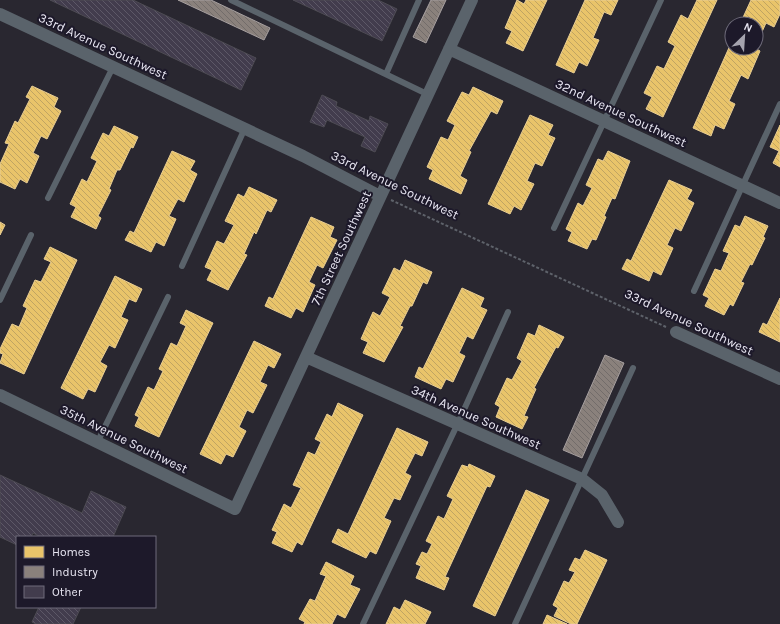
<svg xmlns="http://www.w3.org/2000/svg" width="780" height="624" font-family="Karla,sans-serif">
<defs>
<pattern id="homes-back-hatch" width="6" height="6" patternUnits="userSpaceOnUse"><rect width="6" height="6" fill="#e9c46a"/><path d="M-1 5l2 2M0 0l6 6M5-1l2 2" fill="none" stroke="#c0a462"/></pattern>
<pattern id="industry-back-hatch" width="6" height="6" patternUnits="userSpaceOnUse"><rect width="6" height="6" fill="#8a817c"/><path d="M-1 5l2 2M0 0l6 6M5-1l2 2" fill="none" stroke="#726c6a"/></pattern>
<pattern id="building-back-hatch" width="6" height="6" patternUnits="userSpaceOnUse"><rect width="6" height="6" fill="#423c4d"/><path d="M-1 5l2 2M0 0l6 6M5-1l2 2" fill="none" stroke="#5d5867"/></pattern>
</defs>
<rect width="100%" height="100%" fill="#292730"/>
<!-- homes -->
<path fill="url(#homes-back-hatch)" stroke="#e9ce93" d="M517,0L524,4L526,0H547L523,51L506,43L512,31L505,28Z
M585,0H618L611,15L604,12L593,38L599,40L587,66L579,62L574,73L556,65Z
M697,0H717L663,117L646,109L652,97L644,93L657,66L664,69L675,46L668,42L681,15L688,19Z
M751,0H780V14L774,27L766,23L756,45V24H740Z
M732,41V48H755L760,51L748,79L741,75L729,101L735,104L724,129L715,125L711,136L693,128Z
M32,86L58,98L54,107L61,111L47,139L41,136L33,153L39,156L27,183L20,179L15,189L0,182V164L9,144L5,143L15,121L18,123L30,99L26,97Z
M473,87L503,101L497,114L491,111L469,151L471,152L460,176L467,180L461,194L429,179L433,170L427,167L441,137L448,140L455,125L447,121L462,92L469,95Z
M530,115L553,125L548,135L555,138L542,166L535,163L527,181L534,184L521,210L514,206L510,214L488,204Z
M780,125V167L773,163L779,151L770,147Z
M114,126L138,137L133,148L131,147L120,170H117L109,189L111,190L98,216L101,218L96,229L71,217L76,207L70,204L82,179L87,182L97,161L91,158L103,133L109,136Z
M172,151L195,161L190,170L197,174L184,202L178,199L169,216L176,219L164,246L156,242L151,252L125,240L130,231L134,233Z
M608,151L630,161L615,199L612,198L604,216L606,217L596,240L592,239L587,249L568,241L572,232L566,229L578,203L583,206L592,188L586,185L598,159L603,161Z
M669,180L692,190L687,199L694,203L681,231L675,228L667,245L673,248L661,275L653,271L649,281L622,269L627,259L631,261Z
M249,187L277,200L271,212L267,210L256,234L254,232L244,254L247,255L228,290L207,280L212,270L205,267L217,241L224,244L234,225L225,221L238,194L244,197Z
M745,216L768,226L763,237L765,238L752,265L750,264L741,282L744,283L733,306L730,304L724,315L705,306L709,298L703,295L715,269L721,271L729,253L723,251L735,225L740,227Z
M311,217L334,227L330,237L337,240L323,268L317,265L309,282L315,285L303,312L296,308L291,318L265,306L269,297L273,299Z
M0,222L5,225L0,235Z
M50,247L77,260L24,374L0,363L3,354L0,353V349L12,324L19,327L27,308L23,306L35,280L41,282L51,262L44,259Z
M405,260L432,272L427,284L423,282L412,306H410L400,326L403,327L384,362L363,353L368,342L361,339L373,312L380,316L390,297L382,293L394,268L400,271Z
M115,276L142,289L136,302L129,299L121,317L128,320L115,348L109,345L100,362L107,366L95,392L88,389L83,399L61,388Z
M462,288L484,298L480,307L487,310L473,339L467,336L459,353L465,356L453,382L446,379L441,389L415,377L419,367L423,369Z
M780,298V342L759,332L763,323L767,325Z
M186,310L213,323L159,437L135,426L139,417L135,415L148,387L154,390L163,371L159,369L171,343L177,346L186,326L180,323Z
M539,325L564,337L558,348L556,347L534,388L536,389L524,416L528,417L522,429L496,417L500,407L495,404L507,378L512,380L522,361L517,358L528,333L535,336Z
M254,341L281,354L274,368L268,365L260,382L267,385L253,413L247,410L239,427L246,431L233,457L226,454L221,464L200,454Z
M338,403L363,415L302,545L297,542L292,552L272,543L277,532L272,530L284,504L291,508L301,488L293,485L308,452L315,455L321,442L315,439L327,414L332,417Z
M397,428L428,442L422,456L415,453L405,473L411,476L400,500L394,498L384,518L391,521L376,554L370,551L366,558L332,542L338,529L348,534Z
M469,464L495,476L490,487L487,486L445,577L449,578L444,590L416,578L421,566L416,564L422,552L427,554L432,544L426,541L438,516L444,519L453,499L447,496L462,465L468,467Z
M526,490L549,500L495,616L473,606Z
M585,550L607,560L577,624H571L554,616L558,608L553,605L564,581L569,583L575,572L569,570L575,558L580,560Z
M326,562L354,576L350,585L360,589L345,618L337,614L332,624H304L305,622L299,619L310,599L315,601L326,576L320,574Z
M405,600L431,612L425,624H386L394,607L400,610Z
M547,615L567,624H543Z"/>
<!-- industry -->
<path fill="url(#industry-back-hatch)" stroke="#a69f9f" d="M178,0H211L270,28L264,40Z
M431,0H446L426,43L413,37Z
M605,355L624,363L582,458L563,450Z"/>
<!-- building -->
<path fill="url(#building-back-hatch)" stroke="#4d4b53" d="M50,0H133L256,58L241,90Z
M293,0H378L397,9L382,41Z
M322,95L337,102L336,106L369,121L370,116L388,124L375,152L361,146L365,137L327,120L324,127L310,122Z
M0,475L82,513L91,491L126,507L113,537H41L33,533L31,537H17V545L0,537Z
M39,607H81L73,624H36L32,622Z"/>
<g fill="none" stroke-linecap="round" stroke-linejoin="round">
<!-- path -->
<path stroke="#5e626a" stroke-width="2" stroke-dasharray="3 2" stroke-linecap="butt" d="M391,200L666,327"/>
<!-- lane -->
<path stroke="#5a636b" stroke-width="6" d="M231,0L427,94
M386,74L419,0
M48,198L113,67
M554,228L661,0
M182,266L245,128
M694,291L780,104
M0,300L31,235
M98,441L168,297
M363,624L458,423L508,312
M515,624L633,368"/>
<!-- street -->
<path stroke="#5a636b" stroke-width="12" d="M0,14L303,156L380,196
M449,49L780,203
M676,332L780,379
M306,357L582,479L602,495L618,522
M0,395L235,509L472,0"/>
</g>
<g text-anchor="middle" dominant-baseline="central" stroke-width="4" stroke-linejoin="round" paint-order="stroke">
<!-- street labels -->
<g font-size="13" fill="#e8e6f2" stroke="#1d192a">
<text transform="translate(103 46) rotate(25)">33rd Avenue Southwest</text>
<text transform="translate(621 113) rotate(25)">32nd Avenue Southwest</text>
<text transform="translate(395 185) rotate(26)">33rd Avenue Southwest</text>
<text transform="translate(341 248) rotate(-65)">7th Street Southwest</text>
<text transform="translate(689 322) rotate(25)">33rd Avenue Southwest</text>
<text transform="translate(476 417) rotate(24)">34th Avenue Southwest</text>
<text transform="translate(124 439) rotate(26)">35th Avenue Southwest</text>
</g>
</g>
<!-- legend -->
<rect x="16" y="536" width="140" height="72" fill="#1d192a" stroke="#6e6b7a"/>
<rect x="24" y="546" width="20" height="12" fill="#e9c46a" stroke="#6e6b7a"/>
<text x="52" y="556" font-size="12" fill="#e8e6f2">Homes</text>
<rect x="24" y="566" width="20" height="12" fill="#8a817c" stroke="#6e6b7a"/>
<text x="52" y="576" font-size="12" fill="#e8e6f2">Industry</text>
<rect x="24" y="586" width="20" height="12" fill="#423c4d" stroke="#6e6b7a"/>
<text x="52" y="596" font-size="12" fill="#e8e6f2">Other</text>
<!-- north arrow -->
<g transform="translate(744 36) rotate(25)"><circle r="19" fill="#1d192a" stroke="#6e6b7a"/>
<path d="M0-3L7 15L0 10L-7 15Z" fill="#a5a3ae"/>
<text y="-6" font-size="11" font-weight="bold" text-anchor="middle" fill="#e8e6f2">N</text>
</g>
</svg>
